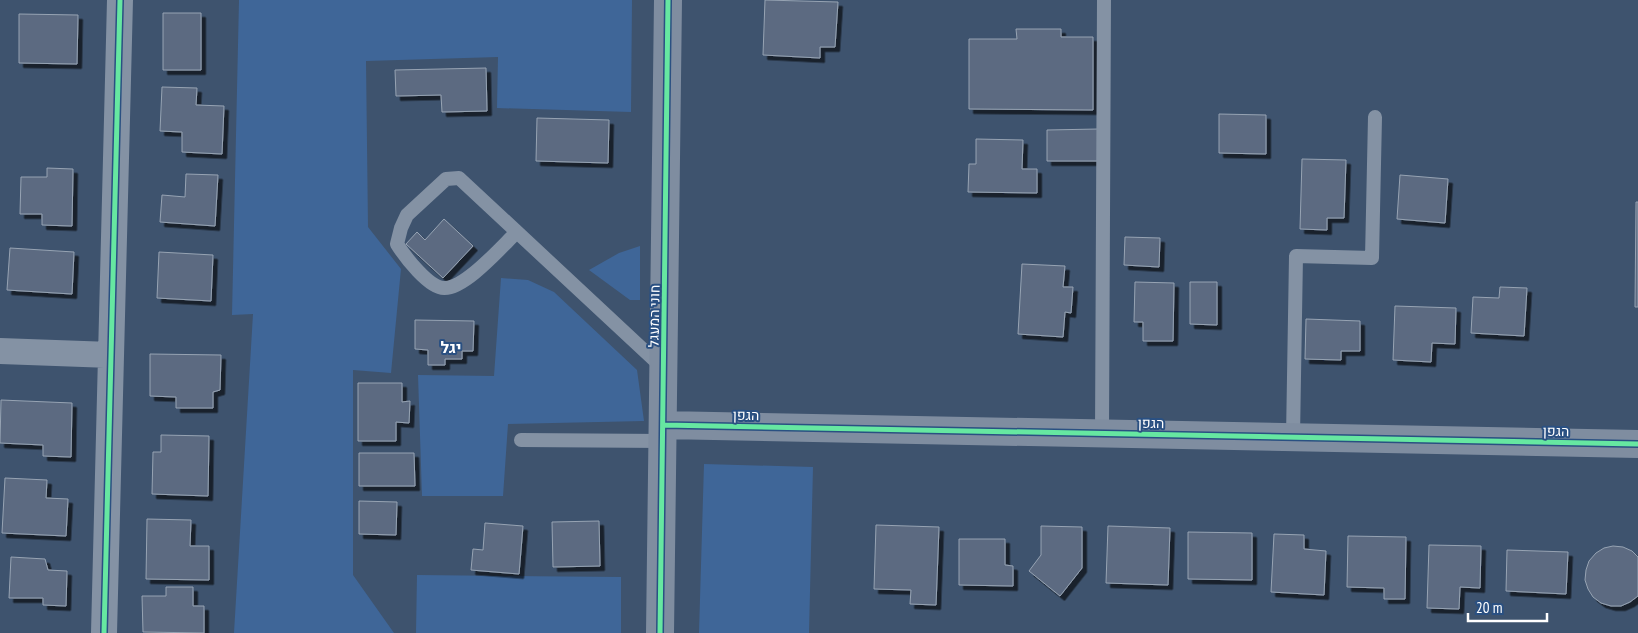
<svg xmlns="http://www.w3.org/2000/svg" width="1638" height="633" font-family="'PT Sans Narrow',Heebo,sans-serif">
<defs>
<filter id="shadow"><feDropShadow dx="4.5" dy="4.5" stdDeviation="0" flood-color="#0009"/></filter>
</defs>
<rect width="100%" height="100%" fill="#3e536e"/>
<!-- green -->
<path fill="#3f6698" d="M239,0H632L631,112L497,108L498,57L366,61L368,227L401,269L391,373L353,370V575L394,633H234L253,314L232,315Z
M640,246V300H630L589,270L619,253Z
M501,278L528,280L554,292L637,370L644,421L508,424L503,496H422L418,375L494,376Z
M704,464L813,467L809,633H699Z
M417,575L621,577V633H416Z"/>
<!-- building -->
<path fill="#5b6b81" stroke="#97a3b3" filter="url(#shadow)" d="M765,0L838,2L835,47H820V58L763,55Z
M163,13H201V70H163Z
M19,14L78,15L77,64L19,63Z
M1016,29H1061V37H1093V110L969,109V39H1017Z
M486,68L487,111L442,112L441,95L396,96L395,70Z
M162,87L197,88L196,105L224,106L222,154L182,152V132L160,131Z
M1219,114L1266,115V154L1219,153Z
M537,118L609,120L608,163L536,161Z
M1098,129V161H1047V130Z
M976,139L1023,140L1022,169H1037V193L968,192L969,164H976Z
M1302,159L1346,160L1344,218H1327V230L1300,229Z
M47,168L73,169L72,226L42,225V214H20L21,177H47Z
M186,174L218,175L215,226L160,222L162,195L185,197Z
M1400,175L1448,179L1445,223L1397,219Z
M1636,202H1638V307H1635Z
M444,219L473,246L443,278L406,244L417,232L425,240Z
M1125,237L1160,238L1159,267L1124,265Z
M10,248L74,252L72,294L7,290Z
M159,252L213,255L211,301L157,298Z
M1022,264L1065,266L1063,287H1073L1071,313L1065,312L1063,337L1018,334Z
M1135,282L1174,283L1173,341H1143V322H1134Z
M1190,282H1217V325L1190,324Z
M1500,287L1527,288L1524,336L1471,333L1473,297L1499,298Z
M1395,306L1456,308L1455,344L1432,343L1431,362L1393,360Z
M1306,319L1360,321V351H1341V360L1305,359Z
M415,320L474,321L473,351H462V359H445V365H428V350L415,349Z
M150,354L221,355L220,390L213,392V408H176V397L150,396Z
M358,383H402V402L410,401L409,423L396,422V441H358Z
M1,400L72,403L71,457L43,456V445L0,443Z
M161,435L209,436L208,496L152,494L153,452H161Z
M359,453H414L415,486H359Z
M5,478L47,480L46,498L68,499L66,536L2,533Z
M359,501L397,502L396,535L359,534Z
M147,519L191,520L190,546H209V580L146,579Z
M599,521L600,566L553,567L552,522Z
M485,523L523,526L519,574L471,570L473,549L483,550Z
M876,525L939,527L936,605L910,604L911,590L874,589Z
M1041,526L1082,527V568L1060,596L1029,571L1041,555Z
M1108,526L1170,528L1168,585L1106,583Z
M1188,532L1252,533V580L1188,579Z
M1274,534L1304,535V549L1326,551L1324,595L1271,592Z
M1348,536L1406,537L1405,599H1384V588L1347,587Z
M959,539H1005V565L1013,566V586L959,585Z
M1429,545L1481,546L1480,588L1460,587L1459,609L1427,608Z
M1613,546L1623,547L1632,551L1638,557V596L1630,602L1621,606H1611L1601,603L1593,597L1588,589L1585,580L1586,570L1589,561L1596,553L1604,548Z
M1507,550L1568,552L1566,594L1506,591Z
M11,557L45,559L48,570L67,571L66,606L43,605V598H9Z
M166,587H193V606H204V633L143,632L142,596H166Z"/>
<g fill="none" stroke-linecap="round" stroke-linejoin="round">
<!-- lane -->
<path stroke="#8492a4" stroke-width="14" d="M517,232C502,246 465,289 444,288C429,288 405,257 397,244L401,228L407,215L446,179L459,178L664,369
M1102,434L1104,0
M1293,437L1296,256L1372,258L1375,117
M521,440L664,441"/>
<!-- street -->
<path stroke="#8492a4" stroke-width="26" d="M0,351L111,355
M104,633L120,0"/>
<!-- secondary -->
<path stroke="#7f8da0" stroke-width="28" d="M664,425L1638,444
M660,633L668,0"/>
<!-- cycleway casing -->
<g stroke="#2a5082" stroke-width="8">
<path id="cycleway" d="M664,425L1638,444
M104,633L120,0
M660,633L668,0"/>
</g>
<!-- cycleway -->
<use href="#cycleway" stroke="#66e7a1" stroke-width="5"/>
</g>
<g text-anchor="middle" dominant-baseline="central" stroke-width="4" stroke-linejoin="round" paint-order="stroke">
<!-- street labels -->
<g font-size="14" fill="#fff" stroke="#2a5082">
<text transform="translate(654 316) rotate(-89)">חוני המעגל</text>
<text transform="translate(746 415) rotate(1)">הגפן</text>
<text transform="translate(1151 423) rotate(1)">הגפן</text>
<text transform="translate(1556 431) rotate(1)">הגפן</text>
</g>
<!-- quarter labels -->
<g font-size="16" font-weight="bold" fill="#fff" stroke="#2a5082">
<text x="451" y="347">יגל</text>
</g>
</g>
<!-- scale -->
<path d="M1468 613v8h79v-8" fill="none" stroke="#ffffff" stroke-width="2.5"/>
<text x="1476" y="613" font-size="15" fill="#ffffff" stroke="#2a5082" stroke-width="4" paint-order="stroke">20 m</text>
</svg>
